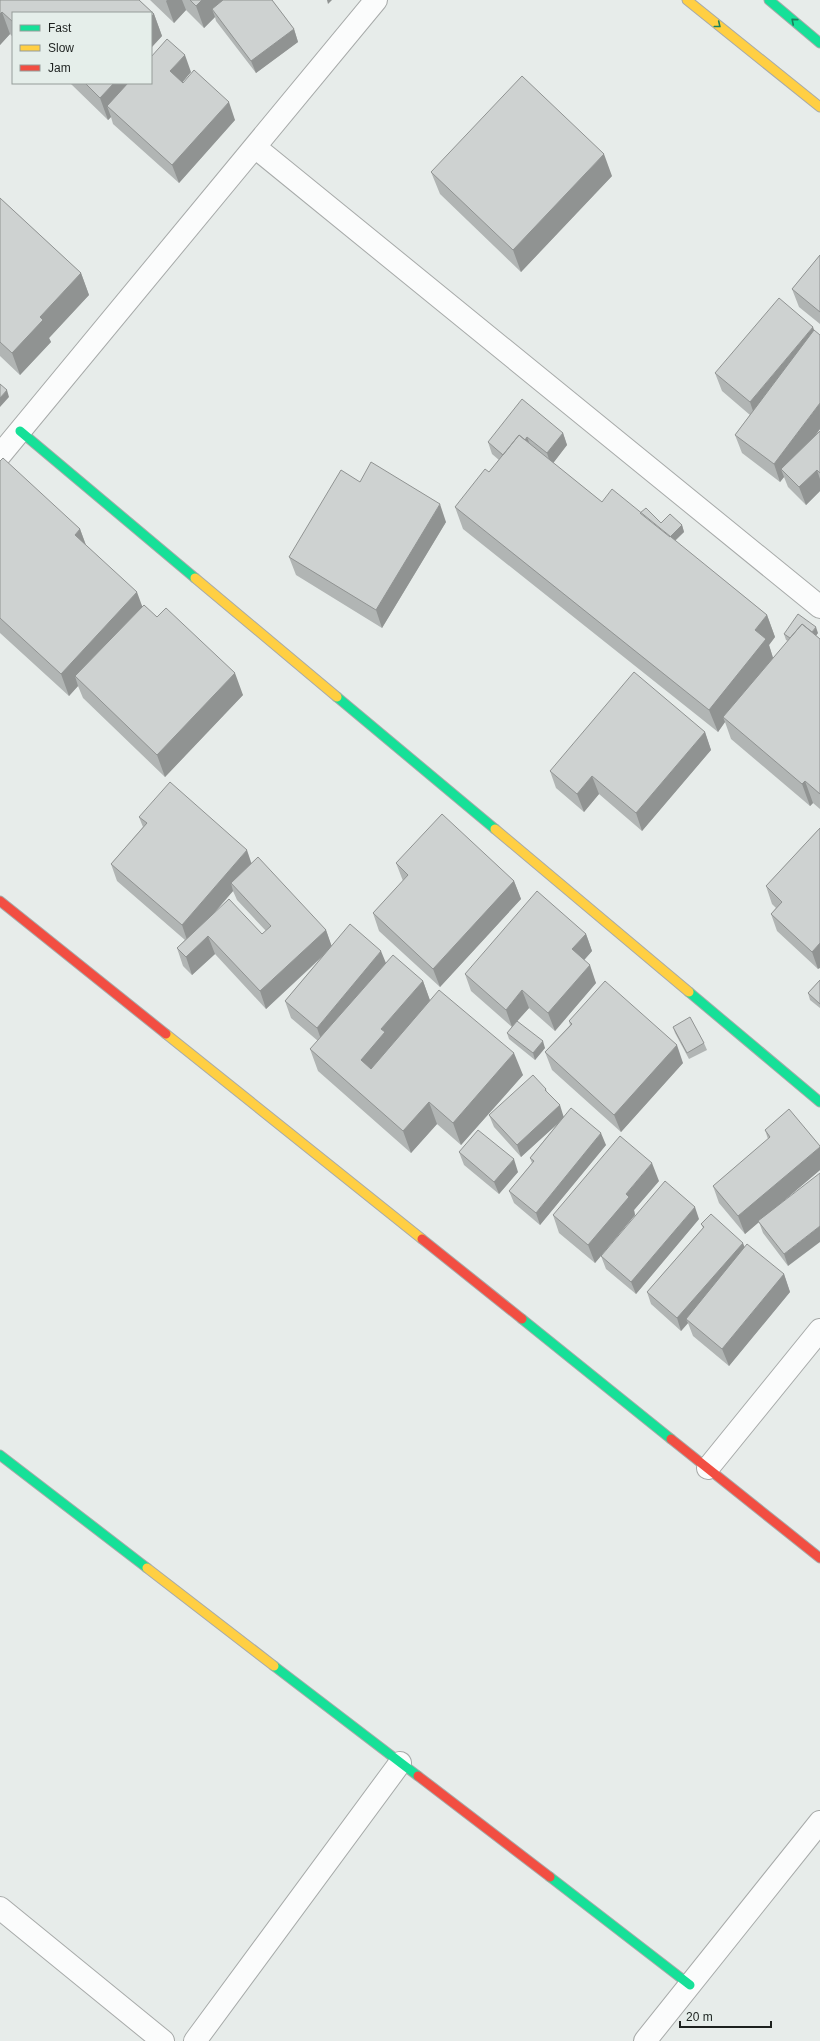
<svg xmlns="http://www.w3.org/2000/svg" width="820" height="2041" font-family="Arial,sans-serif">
<rect width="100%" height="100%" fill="#e7ecea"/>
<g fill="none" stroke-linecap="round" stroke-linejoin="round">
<!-- street casing -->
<g stroke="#a7aaa9" stroke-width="24">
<path id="street" d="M255,147L820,607
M0,455L376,0
M708,1468L820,1330
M0,1908L163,2041
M195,2041L400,1763
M645,2041L820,1822"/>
</g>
<!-- fast casing -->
<g stroke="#a7aaa9" stroke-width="11">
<path id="fast" d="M769,0L820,43
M20,431L195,578
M337,697L495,829
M689,992L820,1102
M522,1319L671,1439
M0,1455L147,1568
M274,1666L418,1776
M550,1877L690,1985"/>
</g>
<!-- slow casing -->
<g stroke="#a7aaa9" stroke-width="11">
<path id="slow" d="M687,0L820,107
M195,578L337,697
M495,829L689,992
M166,1034L422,1239
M147,1568L274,1666"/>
</g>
<!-- jam casing -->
<g stroke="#a7aaa9" stroke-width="11">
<path id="jam" d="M0,901L166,1034
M422,1239L522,1319
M671,1439L820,1558
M418,1776L550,1877"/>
</g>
<!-- street -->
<use href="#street" stroke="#fbfcfc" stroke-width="22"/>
<!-- fast -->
<use href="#fast" stroke="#16e098" stroke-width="9"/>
<!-- slow -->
<use href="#slow" stroke="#ffcf43" stroke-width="9"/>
<!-- jam -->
<use href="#jam" stroke="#f24e42" stroke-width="9"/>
</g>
<!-- wall -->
<path fill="#b1b5b4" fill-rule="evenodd" d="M0,0H139L154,14L162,36L151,48V13H13V37L10,34L0,45Z
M150,0H272L294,29L298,42L256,73L216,21L215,17L204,28L186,10L174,23Z
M191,72L182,82L235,120L179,183L113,124L111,117L108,120L71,84L70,83H151Z
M431,172L612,176L521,272L440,194Z
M0,198L81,273L89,295L49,338L51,342L20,375L0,356Z
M820,255V324L799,307L792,289Z
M715,373L820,429L815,436L820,431V491L806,505L788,487L784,477L780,482L742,453L735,435L750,415L722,391Z
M563,433L567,445L553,463L602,502L640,513L661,523L682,525L684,532L675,541L767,615L775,637L769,645L773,658L788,641L786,640L784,634L818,633L816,635L820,639V809L813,803L810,806L731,739L725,722L718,732L463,529L455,507L489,472L499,460L492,454L488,442Z
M0,461L80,529L86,545L142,606L243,695L165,777L83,698L78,686L69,696L0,633Z
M360,482L446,522L382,628L296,575L289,557Z
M705,732L711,750L642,831L599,794L584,812L556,788L550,771Z
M139,817L252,863L326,930L331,945L386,963L423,981L430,1001L523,1075L461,1145L437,1124L411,1153L318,1071L310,1049L318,1041L291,1018L285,1001L321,958L266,1009L215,954L192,975L183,966L177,948L185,940L117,881L111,864L143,827ZM233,891L237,900L266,931L262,934L215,912Z
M820,828L818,969L777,931L771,914L776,908L772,904L766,886Z
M396,863L514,881L521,899L440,987L379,931L373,913L403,881Z
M586,934L592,951L584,960L596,983L555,1031L529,1008L517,1021L545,1048L535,1060L509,1039L507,1033L512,1027L471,991L465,974Z
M820,980V1008L810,1000L808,993Z
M569,1021L683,1063L621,1132L552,1070L545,1052L570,1025Z
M673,1027L704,1043L707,1050L689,1059L675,1033Z
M546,1089L547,1092L564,1117L606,1145L540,1225L514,1203L509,1191L532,1163L530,1158L558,1123L521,1157L494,1127L489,1115Z
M765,1130L820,1146V1170L776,1207L788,1266L763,1233L759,1222L745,1234L719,1203L713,1186L768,1139Z
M459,1152L518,1172L499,1194L464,1165Z
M659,1181L634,1210L635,1215L595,1263L559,1233L553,1215Z
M699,1219L636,1294L606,1269L601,1256Z
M701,1224L745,1247L784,1274L790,1292L729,1366L693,1336L688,1323L681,1331L651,1304L647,1292L703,1228Z"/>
<!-- shaded-wall -->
<path fill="#909392" d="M167,0H182L186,10L174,23L166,1Z
M202,0H231L212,9L215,17L204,28L196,6Z
M327,0H332L328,4Z
M2,12L10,34L0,45V14Z
M154,14L162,36L151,48V17Z
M294,29L298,42L256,73L251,61Z
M185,55L191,72L177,89L170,71Z
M114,83H138L107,106L111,117L108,120L100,98Z
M229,102L235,120L179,183L172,165Z
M604,154L612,176L521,272L513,250Z
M81,273L89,295L49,338L51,342L20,375L12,353L40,317Z
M813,327L820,345L756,420L750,402Z
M7,390L9,397L0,407V398Z
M820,403V429L786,474L781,469L784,477L780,482L774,464Z
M563,433L567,445L551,466L547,453Z
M527,437L532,450L509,460Z
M817,470L820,479V491L806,505L799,487Z
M440,504L446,522L382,628L376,610Z
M682,525L684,532L668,547L665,541Z
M80,529L88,551L75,535Z
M137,592L145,614L75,676L78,686L69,696L61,674Z
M767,615L775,637L769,645L774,661L723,717L725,722L718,732L709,710L755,630Z
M816,627L818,633L804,652L802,646Z
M235,673L243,695L165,777L157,755Z
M705,732L711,750L642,831L636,813Z
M592,776L599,794L584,812L577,794Z
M805,781L813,803L810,806L802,784Z
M247,850L253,868L231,883L233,891L188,943L182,925Z
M514,881L521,899L440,987L433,969Z
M326,930L332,947L266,1009L260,991Z
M586,934L592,951L578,967L572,949Z
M208,936L215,954L192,975L186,957Z
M820,943V968L818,969L812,952Z
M381,951L388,968L323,1045L317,1028Z
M590,965L596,983L555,1031L548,1013Z
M423,981L431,1003L369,1082L361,1060L381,1029Z
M522,990L529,1008L512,1027L506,1010Z
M543,1041L545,1048L535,1060L533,1053Z
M677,1045L683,1063L621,1132L614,1115Z
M514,1053L523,1075L461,1145L453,1123Z
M429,1102L437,1124L411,1153L403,1131Z
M560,1105L564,1118L521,1157L517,1145Z
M601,1133L606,1145L540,1225L536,1213Z
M820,1147V1170L745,1234L738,1216Z
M514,1159L518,1172L499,1194L494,1182Z
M652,1163L659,1181L634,1210L635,1215L595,1263L588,1245L626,1194Z
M695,1207L699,1219L636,1294L631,1282Z
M820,1226V1242L788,1266L784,1254Z
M743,1243L748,1256L686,1319L688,1323L681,1331L677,1318Z
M784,1274L790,1292L729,1366L722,1349Z"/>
<!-- building -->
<path fill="#ced2d1" stroke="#909392" d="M0,0H139L154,14L151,17V13H13V22L2,12L0,14Z
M190,0H202L196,6Z
M223,0H272L294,29L251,61L212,9Z
M167,39L185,55L170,71L183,83L194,70L229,102L172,165L107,106L128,83H151V57Z
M522,76L604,154L513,250L431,172Z
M85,83H114L100,98Z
M0,198L81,273L40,317L43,320L12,353L0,342Z
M820,255V312L792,289Z
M779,298L813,327L750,402L715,373Z
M814,330L820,335V403L774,464L735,435Z
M0,384L7,390L0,398Z
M522,399L563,433L547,453L527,437L525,440L519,435L503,455L488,442Z
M820,431V473L817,470L799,487L781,469Z
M519,435L602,502L612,489L767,615L755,630L766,639L709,710L455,507L485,469L489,472Z
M3,458L80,529L75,535L137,592L61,674L0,618V461Z
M371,462L440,504L376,610L289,557L341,470L360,482Z
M646,508L661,523L670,514L682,525L670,537L640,513Z
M144,605L157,617L166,608L235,673L157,755L75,676Z
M798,614L816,627L812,632L802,624L790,638L784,634Z
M802,624L820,639V794L805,781L802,784L723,717Z
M634,672L705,732L636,813L592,776L577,794L550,771Z
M170,782L247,850L182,925L111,864L147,823L139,817Z
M442,814L514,881L433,969L373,913L408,875L396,863Z
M820,828V943L812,952L771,914L782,902L766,886Z
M258,857L326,930L260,991L208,936L186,957L177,948L229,899L262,934L271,926L231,883Z
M537,891L586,934L572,949L590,965L548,1013L522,990L506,1010L465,974Z
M350,924L381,951L317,1028L285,1001Z
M393,955L423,981L381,1029L385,1032L361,1060L371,1069L439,990L514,1053L453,1123L429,1102L403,1131L310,1049Z
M820,980V1004L808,993Z
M605,981L677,1045L614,1115L545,1052L572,1024L569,1021Z
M690,1017L704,1043L687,1053L673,1027Z
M517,1021L543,1041L533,1053L507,1033Z
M533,1075L546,1089L545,1090L560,1105L517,1145L489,1115Z
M571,1108L601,1133L536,1213L509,1191L534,1161L530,1158Z
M789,1109L820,1146V1147L738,1216L713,1186L770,1137L765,1130Z
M478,1130L514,1159L494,1182L459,1152Z
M620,1136L652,1163L626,1194L629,1197L588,1245L553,1215Z
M820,1173V1226L784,1254L758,1221Z
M665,1181L695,1207L631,1282L601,1256Z
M711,1214L743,1243L677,1318L647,1292L704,1227L701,1224Z
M747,1244L784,1274L722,1349L686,1319Z"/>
<!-- one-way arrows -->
<defs><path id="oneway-chevron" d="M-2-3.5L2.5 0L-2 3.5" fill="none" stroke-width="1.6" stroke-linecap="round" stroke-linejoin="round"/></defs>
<g stroke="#1a805c">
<use href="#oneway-chevron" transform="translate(794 21) rotate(-140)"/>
<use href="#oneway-chevron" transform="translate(718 25) rotate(39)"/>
</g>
<!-- legend -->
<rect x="12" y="12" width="140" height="72" fill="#e5eeea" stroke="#959c99"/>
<rect x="20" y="25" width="20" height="6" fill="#16e098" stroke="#959c99"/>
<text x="48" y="32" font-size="12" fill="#1d211f">Fast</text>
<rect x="20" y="45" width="20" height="6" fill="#ffcf43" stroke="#959c99"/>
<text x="48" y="52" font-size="12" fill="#1d211f">Slow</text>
<rect x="20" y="65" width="20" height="6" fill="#f24e42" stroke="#959c99"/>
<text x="48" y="72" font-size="12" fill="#1d211f">Jam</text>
<!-- scale -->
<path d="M680 2021v6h91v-6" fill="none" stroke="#1d211f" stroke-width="2"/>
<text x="686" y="2021" font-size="12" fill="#1d211f" stroke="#e5eeea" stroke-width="3" paint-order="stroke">20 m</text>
</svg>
